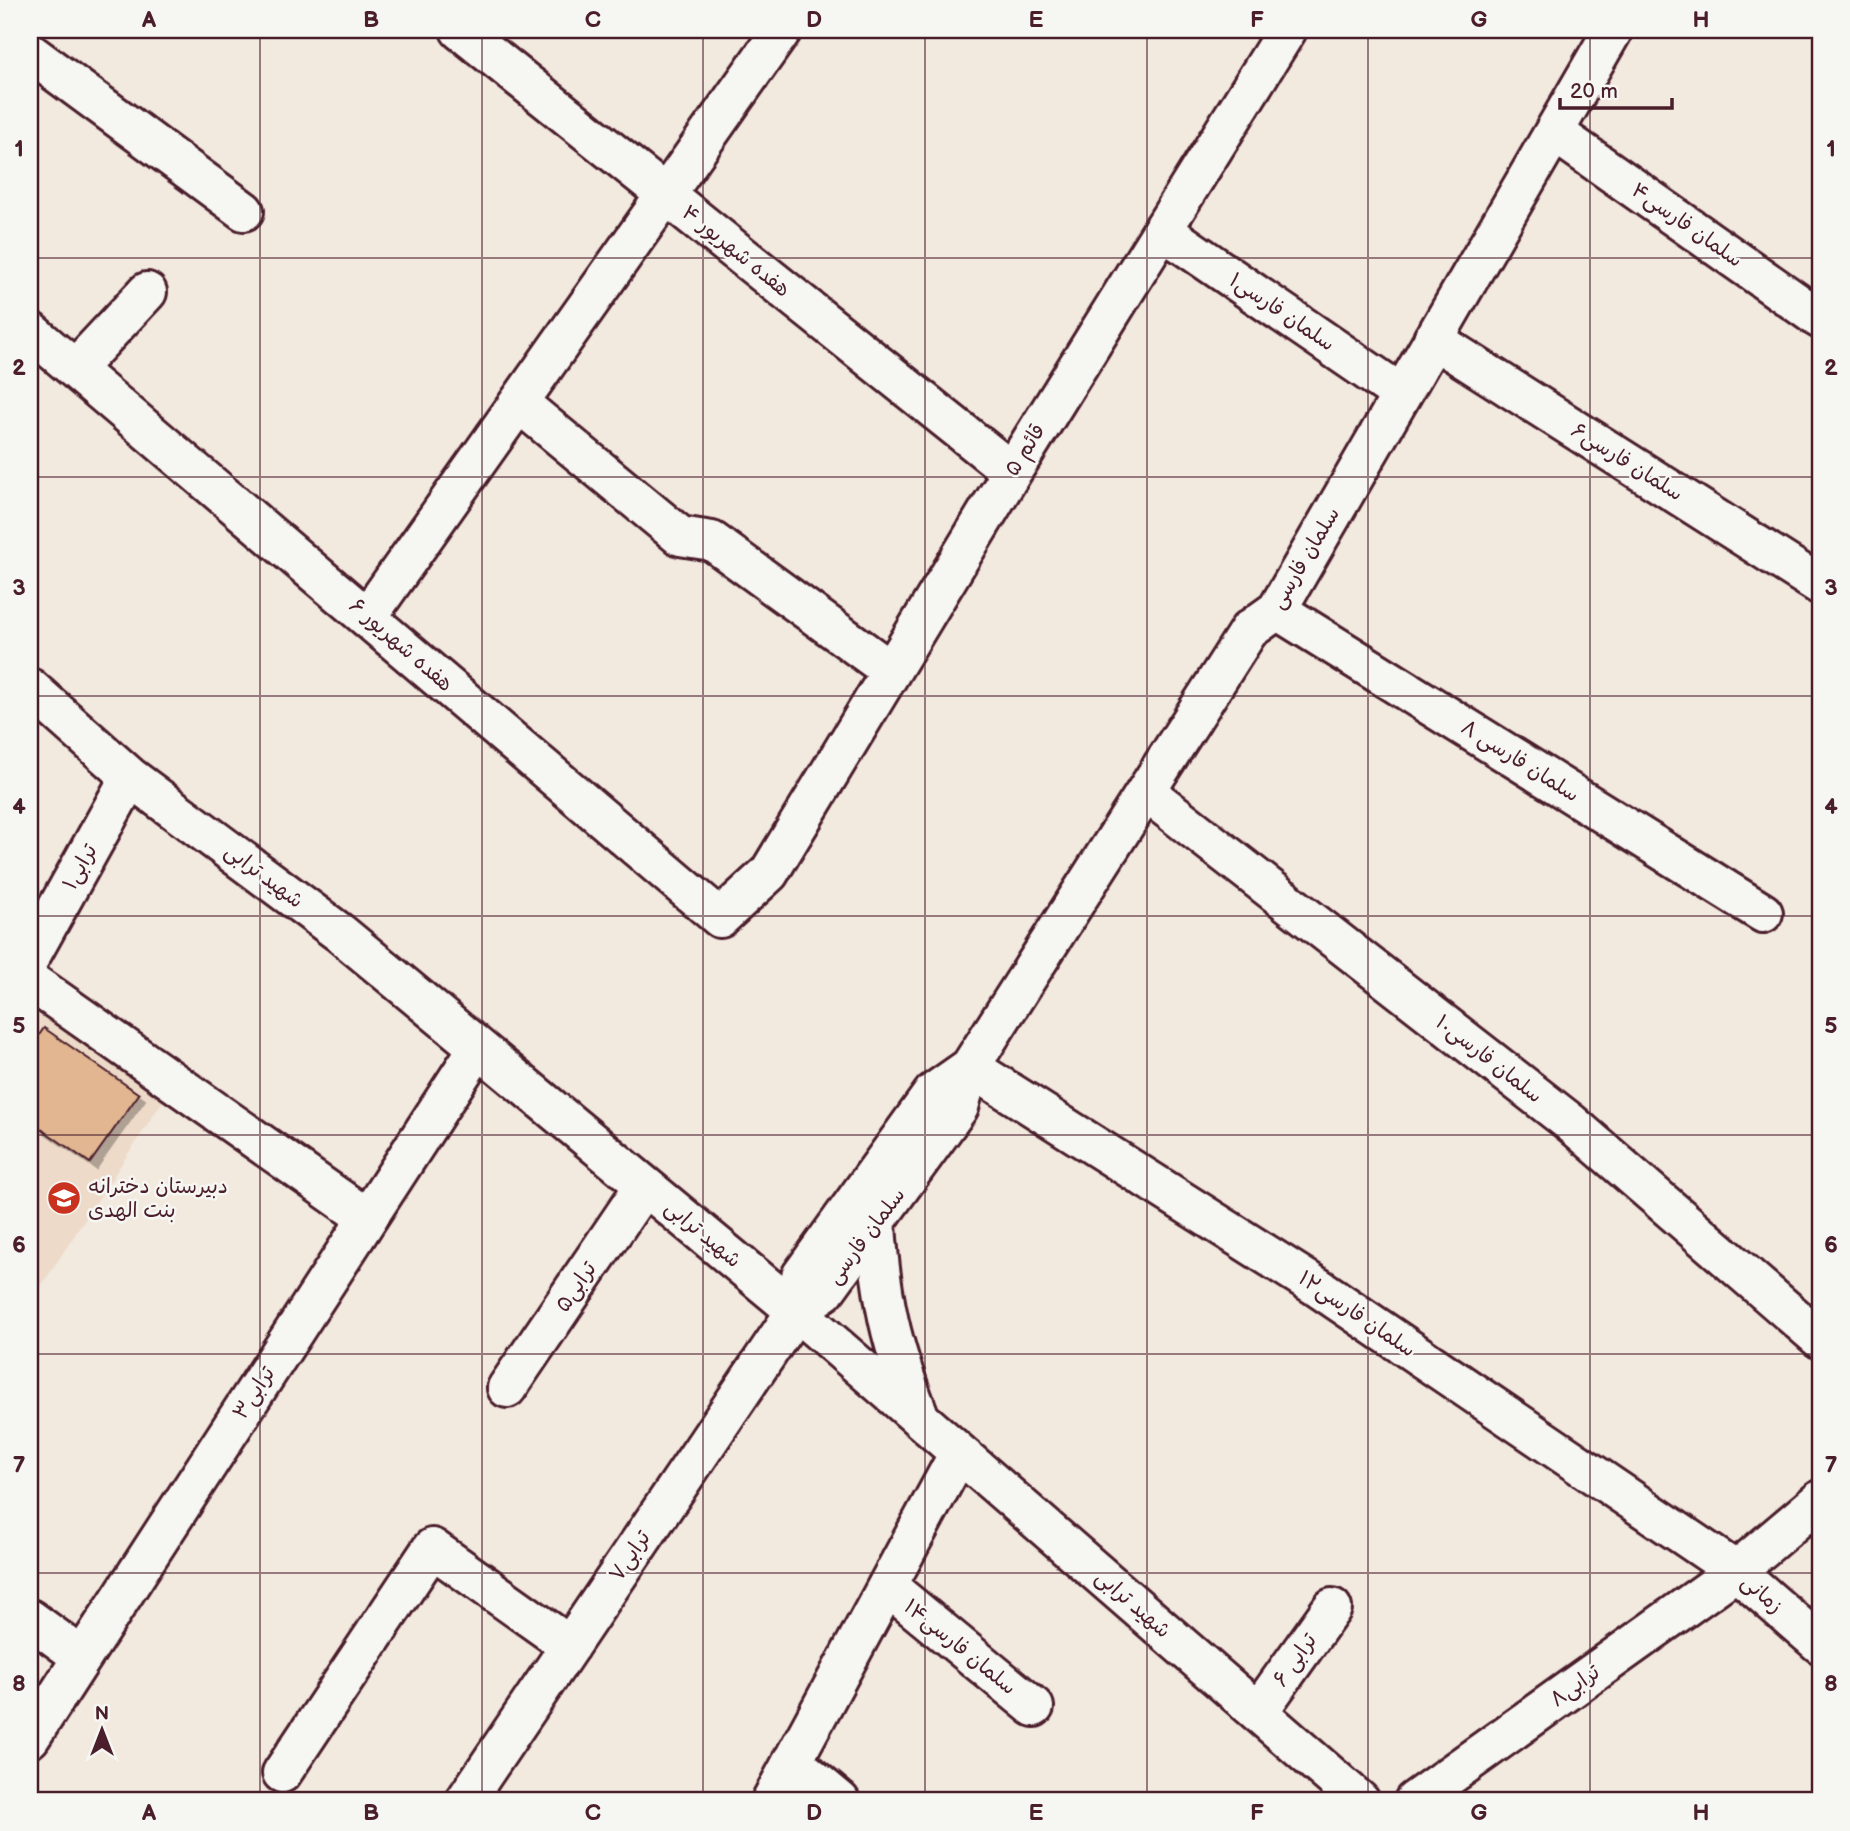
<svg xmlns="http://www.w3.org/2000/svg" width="1850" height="1831" font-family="'Balsamiq Sans','Playpen Sans Arabic',sans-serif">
<defs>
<filter id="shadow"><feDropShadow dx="6" dy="6" stdDeviation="0" flood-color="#0004"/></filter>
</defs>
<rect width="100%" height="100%" fill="#f2e9df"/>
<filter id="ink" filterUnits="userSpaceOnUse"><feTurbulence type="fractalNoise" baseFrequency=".0143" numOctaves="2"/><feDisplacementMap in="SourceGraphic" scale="14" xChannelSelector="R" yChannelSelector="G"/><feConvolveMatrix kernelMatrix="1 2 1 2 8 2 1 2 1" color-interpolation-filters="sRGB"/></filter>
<g filter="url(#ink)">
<!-- built -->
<path fill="#eddac8" d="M37,1008L168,1093L30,1303V1019Z"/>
<!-- building -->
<path fill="#e1b691" stroke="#4a1f2b" stroke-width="2" filter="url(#shadow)" d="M44,1028L139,1094L90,1163L30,1121V1048Z"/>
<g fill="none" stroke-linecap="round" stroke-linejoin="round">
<!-- minor casing -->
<g stroke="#4a1f2b" stroke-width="44">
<path id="minor" d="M460,30L1012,472
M30,53L244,211
M1554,132L1820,319
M1162,230L1401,394
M30,331L720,918L769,873L1012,472L1287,30
M1433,339L1820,585
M75,369L147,292
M519,403L680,536L712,541L891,671
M1277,610L1763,913
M368,616L782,30
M30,688L130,777L340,933L796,1311L1360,1801
M1146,792L1571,1123L1820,1339
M30,957L130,777
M30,981L367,1218
M970,1067L1316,1286L1736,1571L1820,1644
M876,1225C881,1299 891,1344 918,1413
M796,1311L801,1276L933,1093L970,1067
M507,1388L644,1186
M887,1586L1034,1707
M30,1619L82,1657
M1258,1712L1332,1608
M30,1738L478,1048
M792,1761L840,1801
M282,1773L432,1548L570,1646
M465,1801L796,1311L825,1291L959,1107L970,1067L1249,630L1277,610L1613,30
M771,1801L959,1453
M1414,1801L1736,1571L1820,1500"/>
</g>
<!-- minor -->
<use href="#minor" stroke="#f6f6f2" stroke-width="38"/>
</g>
</g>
<!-- grid -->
<path fill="none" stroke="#4a1f2b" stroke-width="2" stroke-opacity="0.55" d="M260,30V1801M482,30V1801M703,30V1801M925,30V1801M1147,30V1801M1368,30V1801M1590,30V1801M30,258H1820M30,477H1820M30,696H1820M30,916H1820M30,1135H1820M30,1354H1820M30,1573H1820"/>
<!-- icons -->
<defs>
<g id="school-disc" transform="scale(1.75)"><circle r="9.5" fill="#c8321e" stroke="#f6f6f2"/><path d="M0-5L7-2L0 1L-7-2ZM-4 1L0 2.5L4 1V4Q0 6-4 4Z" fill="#fff"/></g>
</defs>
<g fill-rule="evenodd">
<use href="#school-disc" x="64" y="1198"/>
</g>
<g text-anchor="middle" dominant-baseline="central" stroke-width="5" stroke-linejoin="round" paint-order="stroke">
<!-- street labels -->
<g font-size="21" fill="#4a1f2b" stroke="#f6f6f2">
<text transform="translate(1687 225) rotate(35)">سلمان فارسی۴</text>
<text transform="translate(736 251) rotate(39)">هفده شهریور ۴</text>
<text transform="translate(1282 312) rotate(34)">سلمان فارسی۱</text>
<text transform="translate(1025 450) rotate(-58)">قائم ۵</text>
<text transform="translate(1627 462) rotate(32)">سلمان فارسی۶</text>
<text transform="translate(1305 558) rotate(-59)">سلمان فارسی</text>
<text transform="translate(401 645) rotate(41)">هفده شهریور ۶</text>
<text transform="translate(1520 761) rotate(32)">سلمان فارسی ۸</text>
<text transform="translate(80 867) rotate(-61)">ترابی۱</text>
<text transform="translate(264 876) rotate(37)">شهید ترابی</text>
<text transform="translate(1489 1059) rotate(38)">سلمان فارسی۱۰</text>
<text transform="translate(703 1234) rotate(40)">شهید ترابی</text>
<text transform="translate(866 1236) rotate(-53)">سلمان فارسی</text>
<text transform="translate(576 1287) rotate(-56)">ترابی۵</text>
<text transform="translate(1357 1314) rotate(34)">سلمان فارسی۱۲</text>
<text transform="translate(254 1393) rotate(-57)">ترابی۳</text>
<text transform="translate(630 1556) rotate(-56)">ترابی۷</text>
<text transform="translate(1762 1594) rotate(41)">زمانی</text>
<text transform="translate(1133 1604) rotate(41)">شهید ترابی</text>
<text transform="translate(960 1647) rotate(39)">سلمان فارسی۱۴</text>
<text transform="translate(1295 1660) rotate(-55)">ترابی ۶</text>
<text transform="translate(1575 1686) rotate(-36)">ترابی۸</text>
</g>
<!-- poi labels -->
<g font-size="21" fill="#4a1f2b" stroke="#f6f6f2" text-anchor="start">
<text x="88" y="1186">دبیرستان دخترانه<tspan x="88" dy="24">بنت الهدی</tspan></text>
</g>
</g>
<!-- margin -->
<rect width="1850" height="1831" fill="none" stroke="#f6f6f2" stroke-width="77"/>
<!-- north arrow -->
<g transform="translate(102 1730)" stroke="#f6f6f2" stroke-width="5" paint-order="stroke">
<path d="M0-5L12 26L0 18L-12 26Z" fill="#4a1f2b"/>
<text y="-10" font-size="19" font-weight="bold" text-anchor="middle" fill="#4a1f2b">N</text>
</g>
<!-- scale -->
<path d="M1560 98v10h112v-10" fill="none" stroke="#4a1f2b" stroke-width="3.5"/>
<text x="1570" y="98" font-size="21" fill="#4a1f2b" stroke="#f6f6f2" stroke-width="5" paint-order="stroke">20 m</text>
<rect x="38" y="38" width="1774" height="1754" fill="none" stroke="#4a1f2b" stroke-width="2.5"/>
<g font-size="23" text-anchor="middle" font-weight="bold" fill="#4a1f2b">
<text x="149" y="27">A</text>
<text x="371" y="27">B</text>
<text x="593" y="27">C</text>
<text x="814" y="27">D</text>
<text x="1036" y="27">E</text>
<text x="1257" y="27">F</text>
<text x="1479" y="27">G</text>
<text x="1701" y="27">H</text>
<text x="19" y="156">1</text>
<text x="1831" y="156">1</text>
<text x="19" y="375">2</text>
<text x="1831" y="375">2</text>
<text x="19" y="595">3</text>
<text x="1831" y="595">3</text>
<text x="19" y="814">4</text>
<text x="1831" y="814">4</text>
<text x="19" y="1033">5</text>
<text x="1831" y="1033">5</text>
<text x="19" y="1252">6</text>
<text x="1831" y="1252">6</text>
<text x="19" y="1472">7</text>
<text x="1831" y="1472">7</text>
<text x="19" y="1691">8</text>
<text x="1831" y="1691">8</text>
<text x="149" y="1820">A</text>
<text x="371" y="1820">B</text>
<text x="593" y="1820">C</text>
<text x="814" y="1820">D</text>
<text x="1036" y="1820">E</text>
<text x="1257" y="1820">F</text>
<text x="1479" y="1820">G</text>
<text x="1701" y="1820">H</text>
</g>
</svg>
